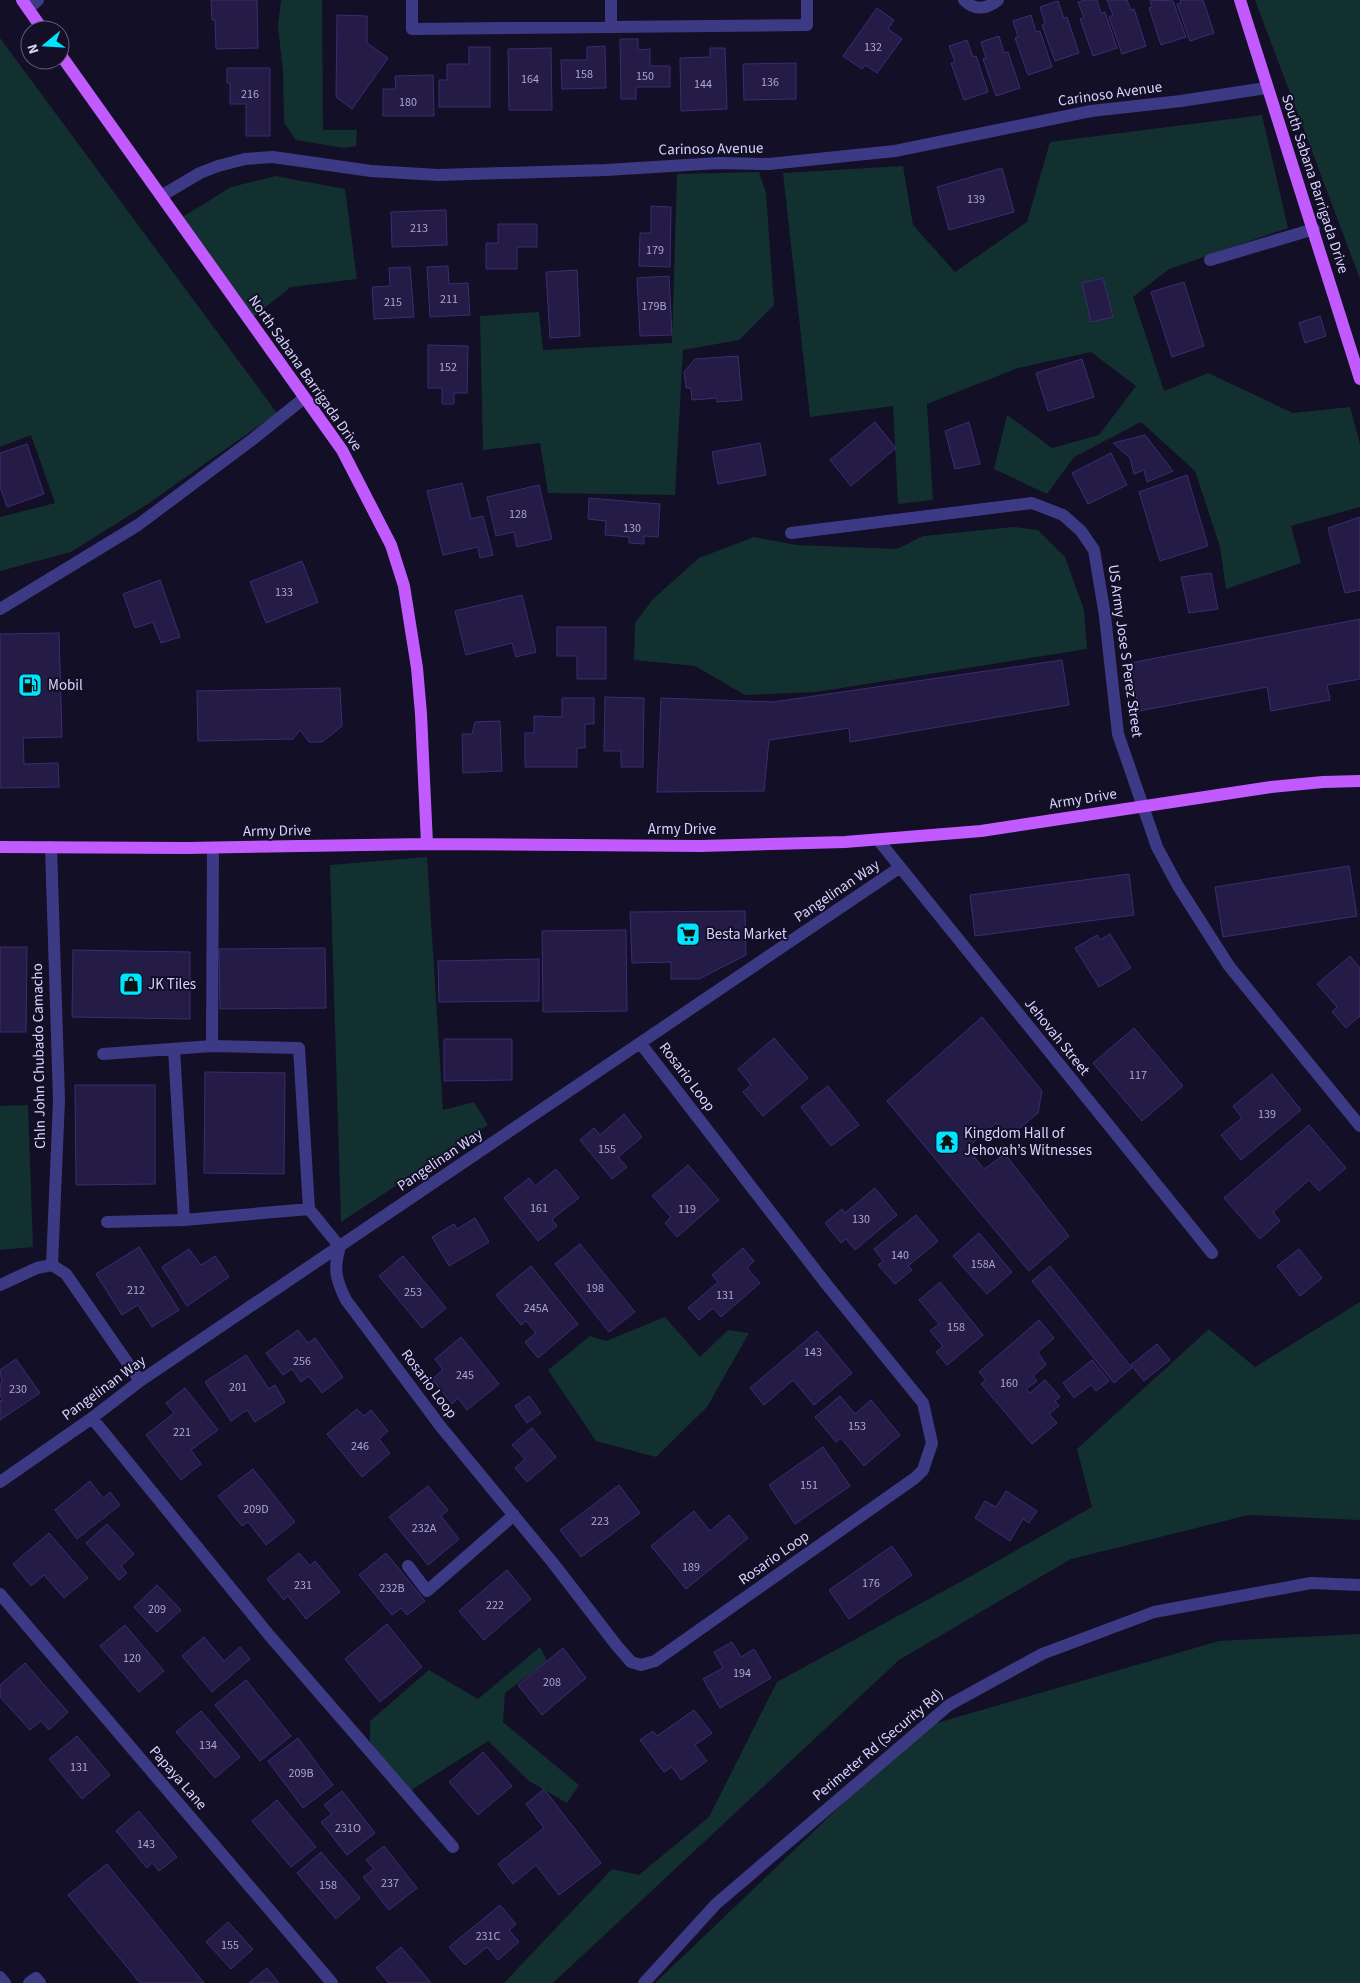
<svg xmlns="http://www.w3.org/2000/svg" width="1360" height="1983" font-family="'Source Sans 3',sans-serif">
<rect width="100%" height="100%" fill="#130f26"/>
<!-- green -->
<path fill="#12302f" d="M281,0H322L323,130H357L356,146L344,148L296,140L284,123L283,72L278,26Z
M1255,0H1360V279Z
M0,38L277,413L149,503L71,552L0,571V517L55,503L31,435L0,447Z
M1262,115L1288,228L1169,269L1133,297L1164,391L1208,373L1293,413L1350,407L1360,444V507L1291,526L1301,563L1226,589L1220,547L1195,471L1141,422L1074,457L1047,494L994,469L1007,415L1052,448L1099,435L1136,386L1091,352L1018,368L927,404L933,500L898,504L893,406L810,417L783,173L903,166L913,225L955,272L1027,222L1050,142Z
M759,172L766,193L774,305L739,340L683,350L675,495L548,493L540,443L483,450L480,316L539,312L543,350L672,343L677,174Z
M275,176L345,189L357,279L291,287L253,317L181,218L231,187Z
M1014,527L1038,530L1065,557L1084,610L1087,649L816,692L745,695L695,666L634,660L635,623L653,599L699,558L754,537L796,545L897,549L923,536Z
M427,857L443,1110L474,1102L488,1125L341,1222L330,865Z
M28,1105L33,1247L0,1250V1106Z
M1360,1302V1520L1249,1515L1071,1559L899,1660L553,1983H504L612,1869L639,1875L709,1817L777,1682L980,1571L1092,1507L1077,1449L1209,1329L1255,1367Z
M665,1317L700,1357L728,1330L749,1333L707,1407L656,1457L596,1441L548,1370L590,1336L606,1341Z
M1360,1634V1983H655L923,1727L1219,1641Z
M540,1647L547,1661L505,1693L503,1722L579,1785L567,1803L529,1781L488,1741L410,1791L370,1751V1721L429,1670L478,1699Z"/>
<!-- building -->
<path fill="#241b47" stroke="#3b2d73" d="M211,0H257L258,48L216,49L215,20H212Z
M1085,0H1097L1101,13L1105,12L1117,48L1093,56L1080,19L1084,18L1078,2Z
M1107,0H1127L1131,10L1134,9L1146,46L1122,54L1109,17L1113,15Z
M1150,0L1173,1L1186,37L1161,45L1149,8L1152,7Z
M1180,0H1203L1214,33L1190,41L1177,4L1181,3Z
M1058,1L1064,18L1067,17L1079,53L1055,61L1042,25L1045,23L1040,7Z
M877,8L894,20L888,29L902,39L877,73L865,65L862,69L843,56Z
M337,15L367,16V43L388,58L352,109L336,97Z
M1031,15L1036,32L1040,31L1052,67L1028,75L1015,38L1018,37L1013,21Z
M999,36L1004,53L1008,52L1020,88L996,96L983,59L986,58L981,42Z
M620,39H638V50L650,49V66H670V87H636V99H621Z
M967,40L973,57L976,56L988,92L964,100L951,63L955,62L949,46Z
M605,46L606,88L562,89L561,60H587V47Z
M469,47H490V107H439V80H447V64H469Z
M551,48L552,110H509L508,49Z
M710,48H725L727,109L681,111L680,58L710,57Z
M796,63V99L744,100L743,64Z
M227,68H270V136H246V104H230V83H227Z
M433,75L434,116H383V89H396L395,76Z
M1002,168L1014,212L949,230L937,187Z
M651,206L671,207L670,267L639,266L640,233H651Z
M446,210L447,245L392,247L391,212Z
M498,224H537V247H517V269H486V243H498Z
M448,266L449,284L468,283L470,315L430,317L427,267Z
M410,267L414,317L374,319L372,287L390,286L389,268Z
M577,270L580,336L550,338L546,272Z
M669,276L672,335L640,336L637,278Z
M1103,278L1113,317L1091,322L1082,283Z
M1184,282L1204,346L1172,357L1151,292Z
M1320,316L1326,336L1305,343L1299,323Z
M428,345L468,346L467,393H454V404H442V388H428Z
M738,356L742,400L717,402V398L692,400L691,388H686L684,372L695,359Z
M1082,359L1094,397L1048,411L1036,373Z
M875,422L896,448L851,486L830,460Z
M969,422L980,464L955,469L945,431Z
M1145,435L1173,471L1147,482L1144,470L1134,474L1130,458L1113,443Z
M760,443L766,475L718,484L712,452Z
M27,444L44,494L7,507L0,487V453Z
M1111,453L1127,485L1088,504L1072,473Z
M1187,475L1208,546L1160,561L1139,492Z
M462,483L471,519L483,516L493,555L480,558L478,547L443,555L427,491Z
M539,485L552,539L517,547L514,532L496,536L487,497Z
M589,498L660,504L658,537L644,536V544L629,543V537L605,535L606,521L588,519Z
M1360,517V590L1345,593L1328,528Z
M302,561L318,602L266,623L250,582Z
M1211,573L1218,609L1189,613L1181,577Z
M160,580L180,637L161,643L153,622L135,628L123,594Z
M522,595L536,652L516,657L512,643L466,655L455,611Z
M1360,619V679L1327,685L1330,700L1271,711L1267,687L1139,711L1130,663Z
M557,627H606V679H577V656H557Z
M59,633L62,737L23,738L24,764L58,763L59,787L0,788V634Z
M1062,660L1069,705L850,742L849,728L769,740L764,791L657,792L661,698L773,702Z
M340,688L342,726L322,742H309L300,730L293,739L198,741L197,691Z
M605,697L644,698L643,767H621V751H604Z
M562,698H594V724H585V748H577V767H525V733H534V716L562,717Z
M500,721L502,771L463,773L462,734H472L475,722Z
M1349,866L1357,916L1223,937L1215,887Z
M1129,874L1134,915L975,936L970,895Z
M745,911L746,955L699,979H671V962L632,963L630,912Z
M626,930L627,1011L543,1012L542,931Z
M1110,934L1131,968L1099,987L1075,948L1097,935L1100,940Z
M0,947H27L26,1032H0Z
M325,948L326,1008L220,1009L219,949Z
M73,950L190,952V1019L72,1017Z
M1350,956L1360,968V1016L1346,1028L1332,1012L1337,1007L1317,984Z
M539,959V1001L439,1002L438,961Z
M982,1017L1042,1091L1038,1113L1009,1137L996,1123L967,1148L984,1169L1005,1154L1069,1236L1029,1271L887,1101Z
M1134,1028L1183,1086L1142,1121L1093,1063Z
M774,1038L808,1078L763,1116L743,1092L751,1085L738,1069Z
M444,1039H512V1080L444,1081Z
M205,1072L285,1073L284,1174L204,1173Z
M1272,1074L1301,1110L1241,1160L1221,1135L1242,1118L1233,1106Z
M75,1085H155V1184L76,1185Z
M828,1086L859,1125L831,1146L801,1107Z
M624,1114L642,1137L618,1157L627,1167L612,1179L580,1140L594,1128L600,1135Z
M1309,1125L1346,1168L1319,1191L1309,1180L1273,1212L1280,1221L1260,1239L1224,1198Z
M688,1165L719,1200L677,1237L665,1223L671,1217L652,1196Z
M556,1169L579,1198L552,1219L557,1226L538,1241L504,1198L529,1178L535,1186Z
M875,1188L897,1215L855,1250L846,1239L841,1243L825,1223L842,1209L845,1213Z
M916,1215L938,1241L908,1266L912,1270L895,1284L878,1265L883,1261L874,1249Z
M475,1218L489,1242L449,1266L432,1237L454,1224L457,1229Z
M979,1233L1012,1272L987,1294L953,1256Z
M580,1244L635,1312L609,1332L555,1264Z
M139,1247L179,1310L152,1327L138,1305L122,1315L96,1274Z
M743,1248L754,1261L747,1268L760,1283L721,1317L713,1308L699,1320L688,1308L718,1282L712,1275Z
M189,1249L201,1265L215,1256L229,1277L187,1306L162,1267Z
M1299,1249L1322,1278L1300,1296L1277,1266Z
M403,1256L446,1308L422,1328L379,1276Z
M531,1266L578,1324L538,1358L525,1342L536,1333L526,1321L521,1325L496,1295Z
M1050,1266L1132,1368L1114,1383L1032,1281Z
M940,1282L983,1335L947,1365L936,1352L943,1346L930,1331L939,1324L919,1300Z
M1039,1320L1054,1338L1038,1352L1046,1365L1033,1376L1037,1381L1026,1389L1030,1393L1045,1380L1060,1397L1055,1401L1059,1406L1049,1414L1057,1423L1032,1444L981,1384L986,1380L979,1372Z
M298,1330L308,1343L315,1338L343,1377L322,1393L309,1376L301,1382L292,1369L283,1375L266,1353Z
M817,1331L852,1373L814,1405L793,1380L764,1405L750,1388Z
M461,1337L499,1384L467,1410L458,1398L452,1404L432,1379L443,1370L435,1359Z
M1157,1344L1170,1360L1144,1381L1131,1365Z
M246,1355L269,1389L275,1385L285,1402L255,1422L247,1410L231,1421L205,1382Z
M16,1359L40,1393L0,1420V1401L3,1400L0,1396V1384L2,1383L0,1370Z
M1092,1360L1109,1381L1096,1391L1091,1385L1074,1398L1063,1383Z
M185,1388L218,1430L191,1450L201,1464L181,1480L146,1435L174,1413L166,1403Z
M529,1396L541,1413L527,1423L515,1406Z
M840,1396L855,1414L871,1400L900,1435L864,1466L841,1438L836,1442L815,1417Z
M357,1409L364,1416L371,1410L388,1431L379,1439L390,1453L362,1477L327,1434Z
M532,1428L556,1457L527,1482L515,1468L525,1459L512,1445Z
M823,1447L850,1486L795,1524L769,1485Z
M253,1469L295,1522L266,1545L248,1522L242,1526L218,1496Z
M90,1481L103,1498L110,1492L120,1505L77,1539L55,1510Z
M619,1485L640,1513L581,1557L560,1530Z
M428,1486L448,1510L441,1516L459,1539L428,1565L389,1517Z
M1006,1491L1037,1511L1029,1523L1023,1519L1010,1541L975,1518L985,1501L996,1507Z
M694,1511L710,1531L729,1515L748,1538L686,1589L651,1546Z
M107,1524L134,1554L121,1566L127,1573L119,1580L86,1543Z
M49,1533L88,1578L64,1598L44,1575L31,1586L13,1564Z
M892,1546L912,1575L849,1619L829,1590Z
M299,1553L310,1566L315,1561L340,1592L306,1619L288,1596L284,1600L267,1579Z
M386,1553L425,1601L407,1615L401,1608L392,1615L359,1575Z
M507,1570L531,1599L484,1640L459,1611Z
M157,1585L181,1610L157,1632L134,1607Z
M387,1624L422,1667L380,1702L345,1659Z
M125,1625L164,1671L139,1692L100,1646Z
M204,1637L224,1661L240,1647L250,1659L212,1692L182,1656Z
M732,1642L741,1657L754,1649L771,1678L720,1708L703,1679L723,1668L714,1652Z
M563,1648L586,1678L542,1715L518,1685Z
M25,1663L68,1712L49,1730L41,1721L30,1730L0,1697V1685Z
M246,1680L291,1736L260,1761L215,1705Z
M694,1710L712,1733L695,1745L707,1761L681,1780L672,1767L664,1772L640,1740L653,1731L657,1736Z
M201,1711L240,1757L215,1778L176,1732Z
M77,1736L110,1775L82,1799L49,1759Z
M298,1738L333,1785L303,1808L268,1761Z
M483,1752L512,1786L478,1815L449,1782Z
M544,1789L601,1863L559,1895L536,1865L513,1884L498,1864L544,1828L526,1804Z
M342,1791L375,1833L347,1855L321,1822L332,1814L324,1805Z
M277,1800L316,1847L291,1867L252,1821Z
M139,1811L177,1857L159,1871L152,1863L147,1868L116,1831Z
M384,1846L417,1888L389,1910L363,1877L374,1869L366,1860Z
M321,1852L360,1898L336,1919L297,1873Z
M107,1864L204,1983H140L68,1895Z
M500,1905L516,1924L509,1930L519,1942L498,1960L487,1947L465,1965L449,1947Z
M228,1922L253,1949L231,1969L206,1942Z
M401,1947L431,1983H389L376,1968Z
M267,1968L279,1983H249Z"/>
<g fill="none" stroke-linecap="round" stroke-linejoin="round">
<!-- minor -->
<path stroke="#3d3a85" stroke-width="12" d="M412,0V29L807,25V0
M611,0V27
M964,0C974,11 987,9 998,0
M28,9L38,0
M161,196L200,173L218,166L245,159L273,157L371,171L438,175L606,170L719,163L769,164L895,151L1091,111L1181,101L1266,88
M1210,260L1314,229
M791,533L1032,503L1063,515L1081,531L1094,550L1105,616L1118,734L1157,847L1178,886L1229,966L1360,1126
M0,609L138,525L253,439L303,399
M879,841L1212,1253
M51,847L59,1100L52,1265
M212,1046L213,848
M174,1049L184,1220
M103,1054L212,1046L299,1048L309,1209L340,1247C333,1269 336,1280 346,1300L441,1427L553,1563L617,1646L631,1662L641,1665L655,1661L915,1478L923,1470L932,1443L923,1403L827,1285L641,1044
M107,1222L184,1220L309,1209
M0,1285L37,1268L52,1265L66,1274L140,1381
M92,1418L269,1635L453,1847
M0,1482L92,1418L140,1381L899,868
M408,1566L427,1591L514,1515
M0,1594L332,1983
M0,1977L5,1983
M29,1983L36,1978L40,1983
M644,1983L716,1904L949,1705L1042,1654L1154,1612L1311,1583L1360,1585"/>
<!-- major -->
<path stroke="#c25bff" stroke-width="12" d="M22,0L43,30
M1240,0L1360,379
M60,54L342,450L391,545L404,586L417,668L421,714L427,844
M0,847L186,848L427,844L701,846L845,842L981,831L1271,787L1323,782L1360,781"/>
</g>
<!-- icons -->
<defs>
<g id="fuel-square" transform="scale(1.25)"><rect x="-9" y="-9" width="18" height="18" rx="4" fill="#00e5ff" stroke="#130f26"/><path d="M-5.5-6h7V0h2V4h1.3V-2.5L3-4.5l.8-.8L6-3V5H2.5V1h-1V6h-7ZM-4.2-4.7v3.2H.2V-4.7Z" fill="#111"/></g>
<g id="supermarket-square" transform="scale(1.25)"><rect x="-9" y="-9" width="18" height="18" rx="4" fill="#00e5ff" stroke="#130f26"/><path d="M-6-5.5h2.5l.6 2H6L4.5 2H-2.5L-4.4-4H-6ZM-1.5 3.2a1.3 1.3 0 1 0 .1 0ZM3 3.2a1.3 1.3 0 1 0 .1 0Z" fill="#111"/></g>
<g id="shop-square" transform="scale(1.25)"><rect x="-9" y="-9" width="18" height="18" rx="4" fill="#00e5ff" stroke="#130f26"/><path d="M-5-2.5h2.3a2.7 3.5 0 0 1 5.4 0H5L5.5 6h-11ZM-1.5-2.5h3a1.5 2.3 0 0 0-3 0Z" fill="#111"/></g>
<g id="temple-square" transform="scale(1.25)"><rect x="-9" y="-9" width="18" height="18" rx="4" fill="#00e5ff" stroke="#130f26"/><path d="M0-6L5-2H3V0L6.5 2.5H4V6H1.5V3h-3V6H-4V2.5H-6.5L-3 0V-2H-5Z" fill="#111"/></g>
</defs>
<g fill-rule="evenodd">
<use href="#fuel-square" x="30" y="685"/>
<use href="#supermarket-square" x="688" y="934"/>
<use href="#shop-square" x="131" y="984"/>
<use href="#temple-square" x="947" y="1142"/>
</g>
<g text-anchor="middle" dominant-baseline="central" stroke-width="4" stroke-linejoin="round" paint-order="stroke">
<!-- number labels -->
<g font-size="12" fill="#aca6d1">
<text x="873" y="47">132</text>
<text x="584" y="74">158</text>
<text x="645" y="76">150</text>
<text x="530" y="79">164</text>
<text x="770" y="82">136</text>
<text x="703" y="84">144</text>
<text x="250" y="94">216</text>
<text x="408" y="102">180</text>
<text x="976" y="199">139</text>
<text x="419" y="228">213</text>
<text x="655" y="250">179</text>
<text x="449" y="299">211</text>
<text x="393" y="302">215</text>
<text x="654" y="306">179B</text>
<text x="448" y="367">152</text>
<text x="518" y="514">128</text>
<text x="632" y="528">130</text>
<text x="284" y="592">133</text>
<text x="1138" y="1075">117</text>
<text x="1267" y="1114">139</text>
<text x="607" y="1149">155</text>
<text x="539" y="1208">161</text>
<text x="687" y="1209">119</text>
<text x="861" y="1219">130</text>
<text x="900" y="1255">140</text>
<text x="983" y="1264">158A</text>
<text x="595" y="1288">198</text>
<text x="136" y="1290">212</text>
<text x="413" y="1292">253</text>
<text x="725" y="1295">131</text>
<text x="536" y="1308">245A</text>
<text x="956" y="1327">158</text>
<text x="813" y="1352">143</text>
<text x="302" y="1361">256</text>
<text x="465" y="1375">245</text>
<text x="1009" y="1383">160</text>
<text x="238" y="1387">201</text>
<text x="18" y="1389">230</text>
<text x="857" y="1426">153</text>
<text x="182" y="1432">221</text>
<text x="360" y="1446">246</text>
<text x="809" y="1485">151</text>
<text x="256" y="1509">209D</text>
<text x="600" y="1521">223</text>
<text x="424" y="1528">232A</text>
<text x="691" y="1567">189</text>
<text x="871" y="1583">176</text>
<text x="303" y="1585">231</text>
<text x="392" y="1588">232B</text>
<text x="495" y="1605">222</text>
<text x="157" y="1609">209</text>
<text x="132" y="1658">120</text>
<text x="742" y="1673">194</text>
<text x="552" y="1682">208</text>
<text x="208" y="1745">134</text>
<text x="79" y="1767">131</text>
<text x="301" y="1773">209B</text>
<text x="348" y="1828">231O</text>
<text x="146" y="1844">143</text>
<text x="390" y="1883">237</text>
<text x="328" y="1885">158</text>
<text x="488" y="1936">231C</text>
<text x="230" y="1945">155</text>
</g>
<!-- street labels -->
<g font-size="15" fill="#d9d4ff" stroke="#130f26">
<text transform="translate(1110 94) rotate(-8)">Carinoso Avenue</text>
<text transform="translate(711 149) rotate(-1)">Carinoso Avenue</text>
<text transform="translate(1315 184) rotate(72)">South Sabana Barrigada Drive</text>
<text transform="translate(305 373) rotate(55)">North Sabana Barrigada Drive</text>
<text transform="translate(1125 651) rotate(82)">US Army Jose S Perez Street</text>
<text transform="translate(1083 799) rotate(-9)">Army Drive</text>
<text x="682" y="829">Army Drive</text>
<text transform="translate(277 831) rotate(-1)">Army Drive</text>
<text transform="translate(837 891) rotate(-34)">Pangelinan Way</text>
<text transform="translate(1057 1037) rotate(51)">Jehovah Street</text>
<text transform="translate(39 1056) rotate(-91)">Chln John Chubado Camacho</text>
<text transform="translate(687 1077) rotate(53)">Rosario Loop</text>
<text transform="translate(440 1160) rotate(-34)">Pangelinan Way</text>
<text transform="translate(429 1384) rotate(53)">Rosario Loop</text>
<text transform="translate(104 1388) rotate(-36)">Pangelinan Way</text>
<text transform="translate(774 1558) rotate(-35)">Rosario Loop</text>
<text transform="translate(878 1745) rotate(-40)">Perimeter Rd (Security Rd)</text>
<text transform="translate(178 1778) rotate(49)">Papaya Lane</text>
</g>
<!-- poi labels -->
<g font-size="15" fill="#d9d4ff" stroke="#130f26" text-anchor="start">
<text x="48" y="685">Mobil</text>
<text x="706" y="934">Besta Market</text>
<text x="148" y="984">JK Tiles</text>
<text x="964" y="1133">Kingdom Hall of<tspan x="964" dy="17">Jehovah’s Witnesses</tspan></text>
</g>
</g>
<!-- north arrow -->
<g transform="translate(45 45) rotate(252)"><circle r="24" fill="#130f26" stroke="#625e7d"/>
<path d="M0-4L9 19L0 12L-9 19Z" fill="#00e5ff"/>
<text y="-8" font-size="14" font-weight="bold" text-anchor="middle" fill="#d9d4ff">N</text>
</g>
</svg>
